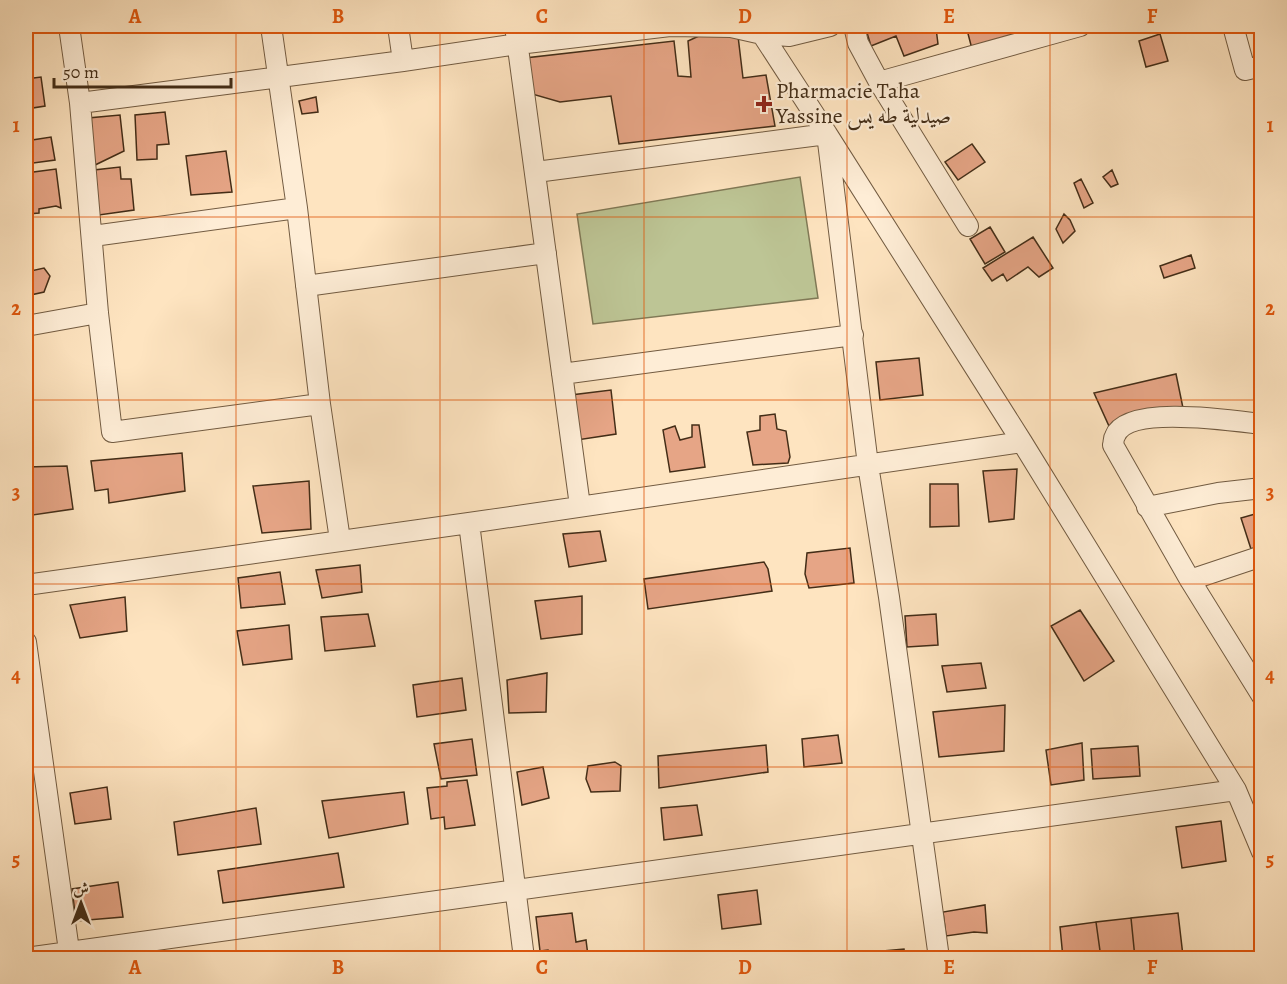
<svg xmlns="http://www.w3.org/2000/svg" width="1287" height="984" font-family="Alegreya,Amiri,serif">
<rect width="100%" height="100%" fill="#fee4c0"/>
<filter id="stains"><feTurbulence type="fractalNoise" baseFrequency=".00333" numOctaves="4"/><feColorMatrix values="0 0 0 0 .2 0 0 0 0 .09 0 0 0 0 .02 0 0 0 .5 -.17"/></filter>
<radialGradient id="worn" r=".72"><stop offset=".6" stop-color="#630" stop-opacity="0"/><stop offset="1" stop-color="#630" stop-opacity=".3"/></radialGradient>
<!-- green -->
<path fill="#bdc595" stroke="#807956" stroke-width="1.5" d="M800,177L818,298L593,324L577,214Z"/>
<!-- building -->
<path fill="#e6a586" stroke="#432d17" stroke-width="1.5" d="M70,26H101L102,31L71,34Z
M865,26H944L936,28L938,44L904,56L896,36L871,46Z
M966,26H1050L972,49Z
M1160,34L1168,61L1146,67L1139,41Z
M701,35L738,36L743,78L766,75L775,126L619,144L611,96L560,102L532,94L525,58L674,41L678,76L691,77L688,41Z
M41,77L45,106L26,109V79Z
M316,97L318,112L302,114L299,101Z
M165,112L169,144L157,145V159L137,160L135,115Z
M120,115L124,151L93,166L88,118Z
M51,137L55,160L26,164V141Z
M972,144L985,162L958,180L945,162Z
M226,151L232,192L191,195L186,156Z
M120,167L121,179H131L134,210L99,215L94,170Z
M56,169L61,208L56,206L39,209V213L28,214L26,199V173Z
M1112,170L1118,184L1111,187L1103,177Z
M1081,179L1093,203L1084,208L1074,183Z
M1064,214L1070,220L1075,231L1063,243L1056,229Z
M990,227L1005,252L985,264L970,239Z
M1033,237L1053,268L1039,277L1028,267L1007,281L1003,274L992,281L983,268Z
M1191,255L1195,268L1164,278L1160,266Z
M44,268L50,276L44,292L26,296V272Z
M919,358L923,395L880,400L876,362Z
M1176,374L1183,408L1109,426L1094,393Z
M611,390L616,434L577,440L571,395Z
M775,414L777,429L786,431L790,457L788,463L753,465L747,432L760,430V416Z
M692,425H699L705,467L670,472L663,430L675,426L680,440L692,437Z
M182,453L185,491L109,503L108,489L95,491L91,461Z
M67,466L73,509L26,516V467Z
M1017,469L1014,519L989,522L983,471Z
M309,481L311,529L262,533L253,486Z
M930,484H958L959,526L930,527Z
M1262,512V546L1251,549L1241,518Z
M600,531L606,561L569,567L563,534Z
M850,548L854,583L809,588L805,574L807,553Z
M764,562L768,569L772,591L648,609L644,579Z
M360,565L362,592L322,598L316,570Z
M280,572L285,604L241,608L238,578Z
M582,596V634L541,639L535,601Z
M125,597L127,631L80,638L70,605Z
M1080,610L1114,661L1084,681L1051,626Z
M368,614L375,646L325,651L321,617Z
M936,614L938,645L907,647L905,616Z
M289,625L292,659L243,665L237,631Z
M981,663L986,688L947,692L942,666Z
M547,673L546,712L509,713L507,680Z
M462,678L466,710L417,717L413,685Z
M1005,705L1004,751L939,757L933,712Z
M838,735L842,763L804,767L802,739Z
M472,739L477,775L441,779L434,744Z
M1082,743L1084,780L1051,785L1046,750Z
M766,745L768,772L659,788L658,756Z
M1138,746L1140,776L1093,779L1091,749Z
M615,762L621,766L620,791L591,792L586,779L588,766Z
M543,767L549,798L522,805L517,772Z
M467,780L475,825L445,829L444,817L431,819L427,788L447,786V782Z
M107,787L111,819L75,824L70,793Z
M404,792L408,824L329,838L322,801Z
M697,805L702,835L664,840L661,808Z
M256,808L261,844L178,855L174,822Z
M1221,821L1226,861L1182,868L1176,827Z
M338,853L344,887L223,903L218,871Z
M26,872L29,900H26Z
M118,882L123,917L76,921L72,889Z
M757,890L761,924L722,929L718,895Z
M985,905L987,933L974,932L946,936L943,912Z
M572,913L576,942L586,940L588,956L549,958L548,950L540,951L536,917Z
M1178,913L1183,956L1135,958L1131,918Z
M1131,918L1135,958H1101L1096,922Z
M1096,922L1101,958H1063L1060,927Z
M904,949L905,958H827V956Z"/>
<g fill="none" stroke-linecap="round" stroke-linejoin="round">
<!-- street casing -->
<g stroke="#725b41" stroke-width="22">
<path id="street" d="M69,26L80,103L98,313L112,432L320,404
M271,26L297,208L320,404L340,540
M398,26L403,61
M515,26L580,506
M854,26L858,43L879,82L968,226
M1233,26L1245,70L1262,66
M762,34L827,134L868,465L889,597L939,958
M879,82L1080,26
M80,103L403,61L518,44L670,26L731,27L762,34L789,36L830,26
M536,172L827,134L1022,442L1236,790L1262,852
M93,236L297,208
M306,286L546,253
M26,326L98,313
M562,374L853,335
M1262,424C1235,421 1127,404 1115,436C1113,439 1114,442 1113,445L1190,580L1262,696
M1147,507L1218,493L1262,488
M469,523L524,958
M1190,580L1262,556
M26,585L469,523L1022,442
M26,642L70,958
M26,958L1236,790"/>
</g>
<!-- street -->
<use href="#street" stroke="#feedd6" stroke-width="20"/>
</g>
<!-- grid -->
<path fill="none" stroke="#e0570d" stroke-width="1.5" stroke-opacity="0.55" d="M236,26V958M440,26V958M644,26V958M847,26V958M1050,26V958M26,217H1262M26,400H1262M26,584H1262M26,767H1262"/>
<!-- markers -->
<path fill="#8f2418" stroke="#feedd6" stroke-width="2" d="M761 95h6v6h6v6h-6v6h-6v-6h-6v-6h6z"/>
<g text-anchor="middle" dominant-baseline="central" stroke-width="4.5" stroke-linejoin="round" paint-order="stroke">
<!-- poi labels -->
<g font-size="22" fill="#432d17" stroke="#feedd6" text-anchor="start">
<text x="776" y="91">Pharmacie Taha<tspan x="776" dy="25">Yassine صيدلية طه يس</tspan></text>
</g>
</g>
<!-- margin -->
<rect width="1287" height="984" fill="none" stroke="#fee4c0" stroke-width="66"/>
<!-- north arrow -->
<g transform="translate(81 903)" stroke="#feedd6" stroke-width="4.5" paint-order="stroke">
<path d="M0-4.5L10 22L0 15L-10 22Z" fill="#432d17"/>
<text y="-9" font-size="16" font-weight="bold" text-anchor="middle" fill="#432d17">ش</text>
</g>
<!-- scale -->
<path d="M54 78v9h177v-9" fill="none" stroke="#432d17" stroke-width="3"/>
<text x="63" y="78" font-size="18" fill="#432d17" stroke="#feedd6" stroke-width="4.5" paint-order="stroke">50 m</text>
<rect x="33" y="33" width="1221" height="918" fill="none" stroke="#e0570d" stroke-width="2"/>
<g font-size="20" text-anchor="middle" font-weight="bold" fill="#e0570d">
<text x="135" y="23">A</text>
<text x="338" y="23">B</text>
<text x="542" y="23">C</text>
<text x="745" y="23">D</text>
<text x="949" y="23">E</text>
<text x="1152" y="23">F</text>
<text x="16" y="132">1</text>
<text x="1270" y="132">1</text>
<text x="16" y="315">2</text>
<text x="1270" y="315">2</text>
<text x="16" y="499">3</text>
<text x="1270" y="499">3</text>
<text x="16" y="682">4</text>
<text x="1270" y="682">4</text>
<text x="16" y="866">5</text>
<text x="1270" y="866">5</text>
<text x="135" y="974">A</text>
<text x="338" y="974">B</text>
<text x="542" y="974">C</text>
<text x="745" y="974">D</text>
<text x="949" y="974">E</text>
<text x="1152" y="974">F</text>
</g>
<rect width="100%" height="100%" filter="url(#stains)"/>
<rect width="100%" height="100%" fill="url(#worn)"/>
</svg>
